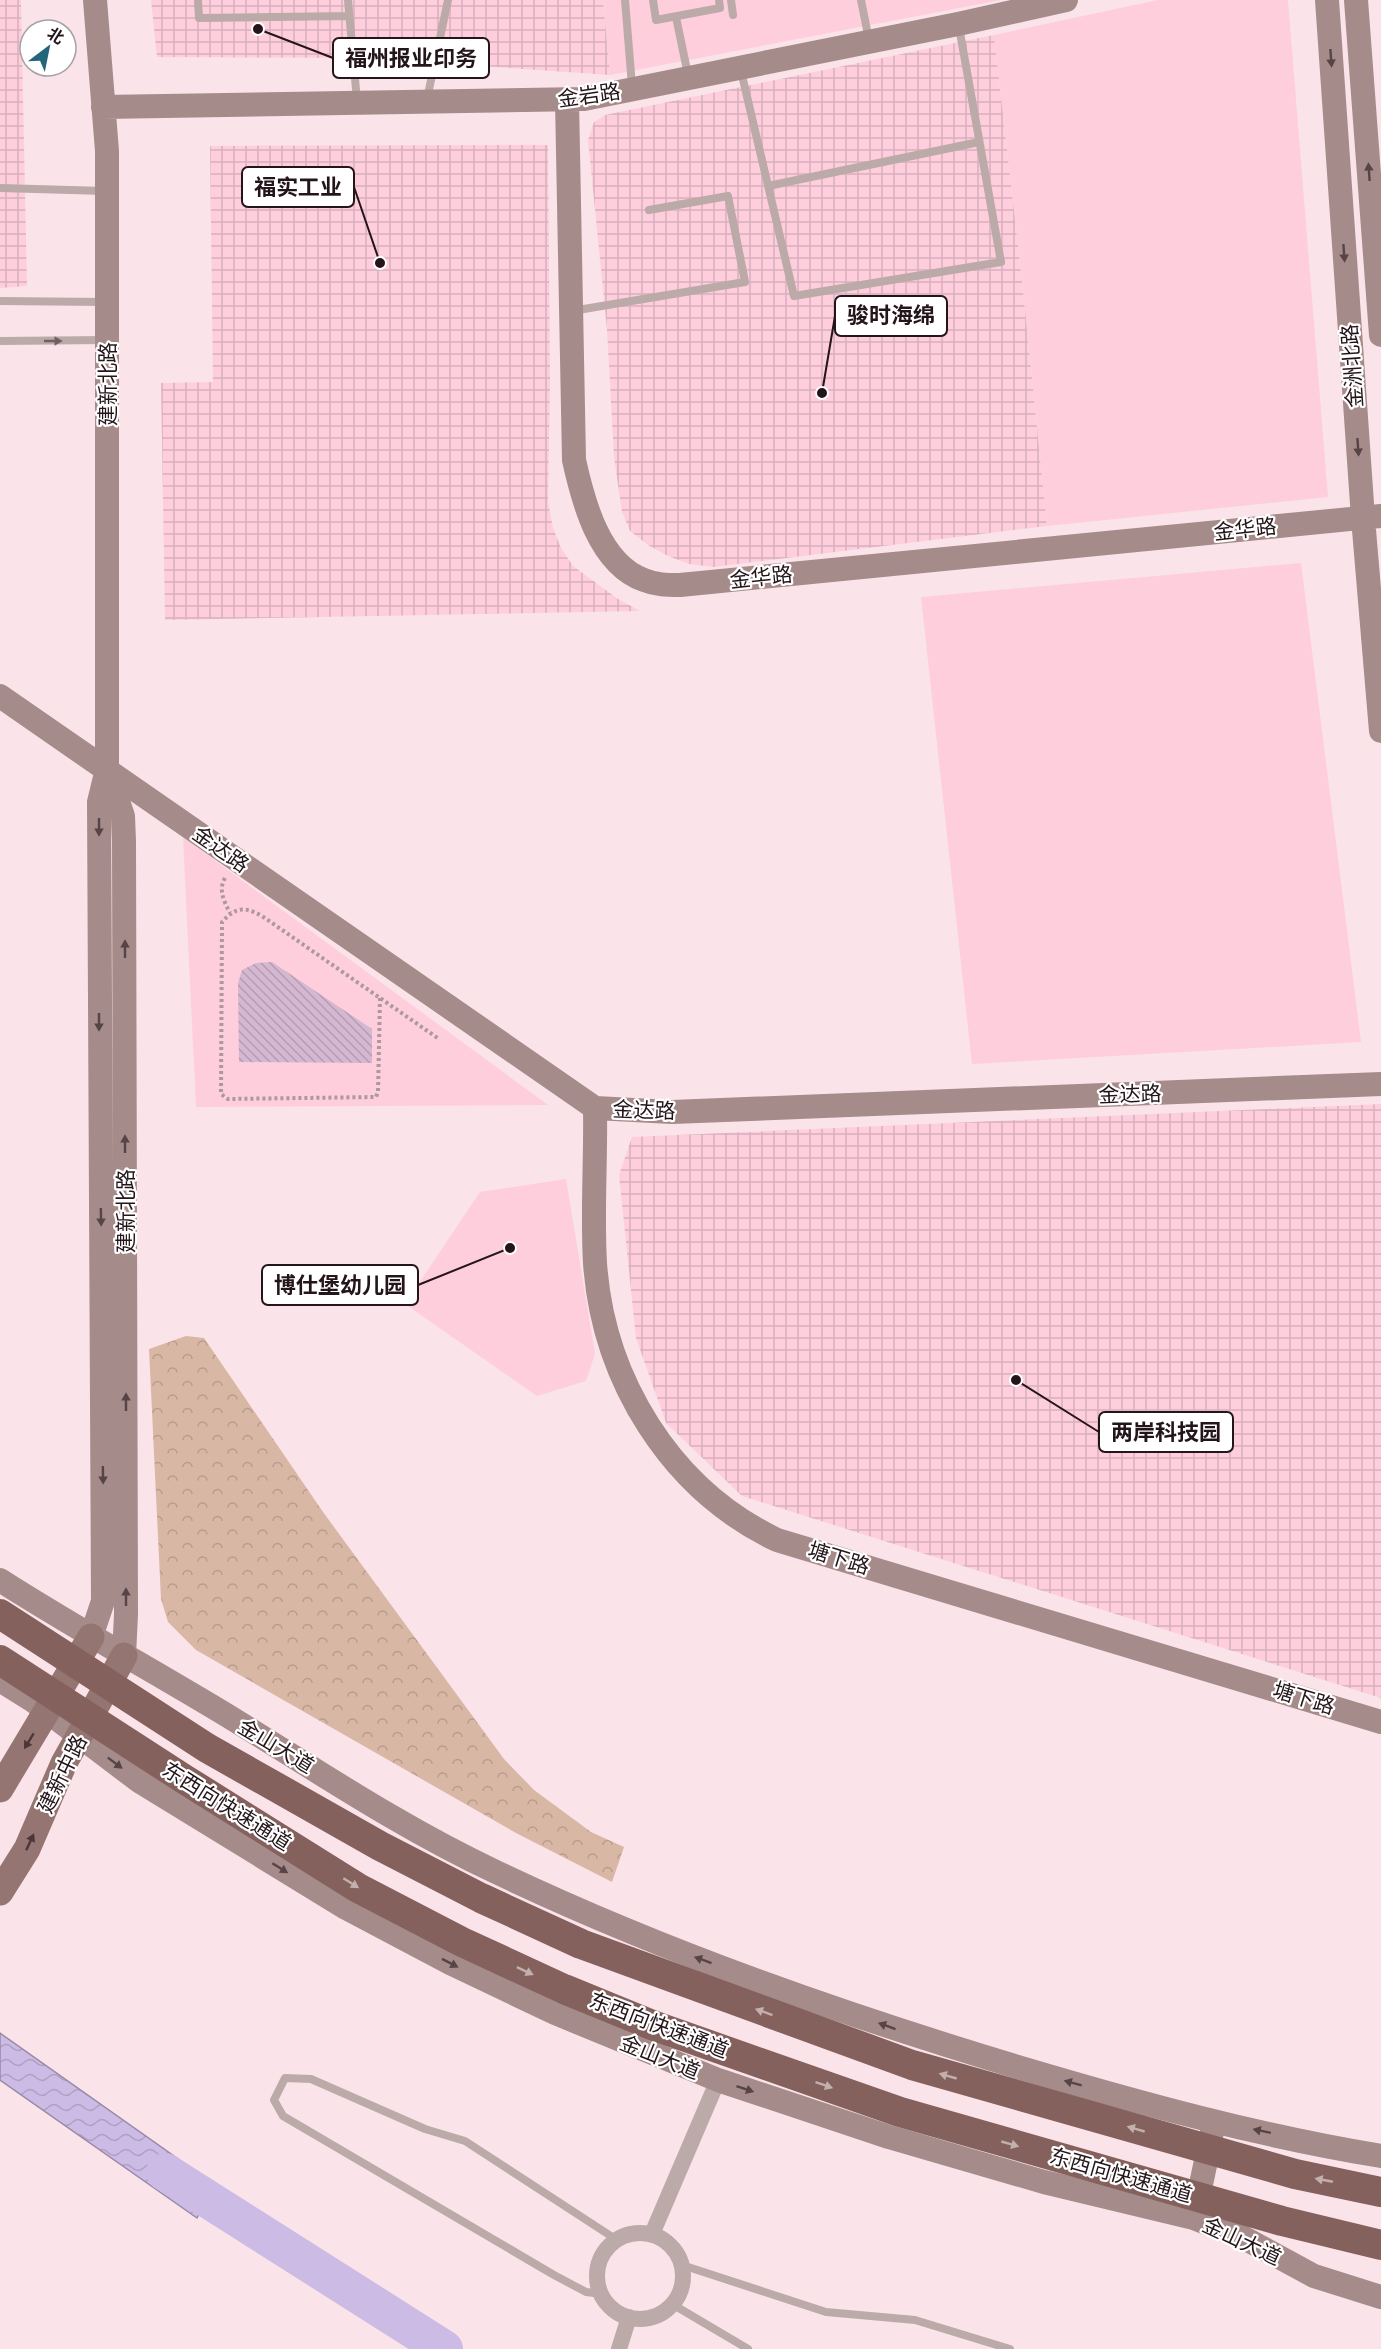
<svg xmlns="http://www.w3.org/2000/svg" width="1381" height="2349" font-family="'Zilla Slab','Noto Sans SC',serif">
<defs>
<pattern id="industrial-grid" width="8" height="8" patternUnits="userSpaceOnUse" patternTransform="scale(1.5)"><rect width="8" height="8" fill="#fecedd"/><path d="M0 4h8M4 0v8" fill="none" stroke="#d9b0bd"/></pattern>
<pattern id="park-crowns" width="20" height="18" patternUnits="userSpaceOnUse" patternTransform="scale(1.5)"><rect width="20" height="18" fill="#d8b7a4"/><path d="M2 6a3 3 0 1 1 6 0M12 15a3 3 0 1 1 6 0" fill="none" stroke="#b99c8d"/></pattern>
<pattern id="water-waves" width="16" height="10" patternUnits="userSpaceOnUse" patternTransform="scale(1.5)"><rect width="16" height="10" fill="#ccbbe4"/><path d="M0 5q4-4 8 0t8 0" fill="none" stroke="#afa0c3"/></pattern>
<pattern id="building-back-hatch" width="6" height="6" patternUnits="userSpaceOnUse" patternTransform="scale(1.5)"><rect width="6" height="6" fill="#d4b7d0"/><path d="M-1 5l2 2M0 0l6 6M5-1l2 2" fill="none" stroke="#b69cb2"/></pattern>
</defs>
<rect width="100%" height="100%" fill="#fbe3ea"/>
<!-- built -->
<path fill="#fecedd" d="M603,0H1001L610,75Z
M1158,0H1288L1328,497L1047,526L1023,290L994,35Z
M1301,563L1361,1042L972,1064L921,597Z
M183,837L548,1105L196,1107Z
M566,1179L595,1354L586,1381L537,1396L405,1304L480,1192Z"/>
<!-- industrial -->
<path fill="url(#industrial-grid)" d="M0,0H21L27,286L0,288Z
M151,0H603L610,75L365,58L157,57Z
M994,35L1023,290L1047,526L714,567L689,564L668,556L648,545L630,531L622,512L614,457L607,329L588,140L594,122L605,115Z
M548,145L550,380L548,502L553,528L561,548L573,566L618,599L640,611L165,620L161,383L213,382L210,146Z
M1381,1104V1698L742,1496L666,1423L636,1338L619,1175L632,1137Z"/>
<!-- park -->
<path fill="url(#park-crowns)" d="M186,1336L204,1338L323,1512L504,1759L534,1790L591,1832L624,1847L612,1882L516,1833L196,1650L168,1622L161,1599L149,1349Z"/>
<!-- water -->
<path fill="url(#water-waves)" stroke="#9989a7" stroke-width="1.5" d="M0,2033L215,2185L197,2218L0,2080Z"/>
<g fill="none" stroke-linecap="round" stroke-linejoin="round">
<!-- river -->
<path stroke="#ccbbe4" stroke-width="38" d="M165,2172L444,2349"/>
</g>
<!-- building -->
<path fill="url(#building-back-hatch)" d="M272,962L372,1029V1063L239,1062L238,983L242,970L256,963Z"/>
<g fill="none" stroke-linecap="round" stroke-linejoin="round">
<!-- path -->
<path stroke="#ac989e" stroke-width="4" stroke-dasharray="3 3" stroke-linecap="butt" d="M225,878C218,890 224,901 230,913
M380,998L378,1092L376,1097L228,1099L221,1094L222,922C236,907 244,906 262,916L439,1039"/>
<!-- lane -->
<path stroke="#bcaaa9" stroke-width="8" d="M198,0L199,18L349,16
M348,0L357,101
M625,0L632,86
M653,0L656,20L720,8L719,0
M731,0L733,15
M861,0L869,40
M676,17L688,75
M741,71L794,296L1001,262L959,27
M427,99L448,0
M768,186L979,142
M0,188L105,191
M0,301L105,302
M572,311L745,282L728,196L649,210
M0,341L105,340
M682,2265L826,2312L915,2320L1010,2349
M602,2294L586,2292L554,2275L283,2116L274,2100L285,2078L311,2079L425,2129L465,2141L617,2240
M672,2304L748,2349"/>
<!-- street -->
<path stroke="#bcaaa9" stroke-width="16" d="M597 2276a43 43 0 1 1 86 0a43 43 0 1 1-86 0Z
M652,2234L718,2080
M619,2349L629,2317"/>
<!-- secondary -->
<path stroke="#a58b89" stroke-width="24" d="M1327,0L1363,518L1381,731
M1356,0L1381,335
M567,100L574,460C583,501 599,564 644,580C656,585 667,585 680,585L1381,516
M103,107L584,99L958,24L1066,0
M0,696L595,1108L672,1112L1381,1084
M107,769L123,816L124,841L126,1614L124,1656
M595,1108C596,1159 592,1212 595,1263C603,1379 670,1489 777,1540L1381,1722
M0,1580C75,1628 152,1670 228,1716C316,1770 402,1828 496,1872C664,1952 842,2014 1021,2068C1139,2103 1259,2136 1381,2156
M91,1637L103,1601L99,802L107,769V151L95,0
M0,1680L32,1700L139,1781L346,1908L450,1963L555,2013L718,2080L889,2137L1044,2182L1194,2218L1244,2238L1314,2276L1381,2297
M1195,2213L1212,2132"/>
<!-- primary -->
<path stroke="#947572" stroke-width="27" d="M0,1789L91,1637
M0,1892L27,1849L64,1763L124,1656"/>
<!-- highway -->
<path stroke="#85615e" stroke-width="30" d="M0,1614L207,1748L380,1846L481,1898L581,1944L912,2065L1295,2174L1381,2192
M0,1660L184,1779L358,1888L462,1942L564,1989L652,2025L900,2112L1282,2221L1381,2245"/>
</g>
<!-- one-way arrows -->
<defs><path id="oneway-solid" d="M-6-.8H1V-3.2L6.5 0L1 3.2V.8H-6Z" transform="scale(1.5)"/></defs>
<g fill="#574446">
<use href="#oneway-solid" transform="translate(1331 58) rotate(86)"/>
<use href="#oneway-solid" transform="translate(1369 172) rotate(-94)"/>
<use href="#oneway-solid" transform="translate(1344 253) rotate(86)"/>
<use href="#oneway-solid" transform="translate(1358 447) rotate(86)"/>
<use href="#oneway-solid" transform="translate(99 827) rotate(90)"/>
<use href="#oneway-solid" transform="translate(125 949) rotate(-90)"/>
<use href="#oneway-solid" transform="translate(99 1022) rotate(90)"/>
<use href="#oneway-solid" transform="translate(125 1144) rotate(-90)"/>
<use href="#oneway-solid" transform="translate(101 1217) rotate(89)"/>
<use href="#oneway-solid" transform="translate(126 1402) rotate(-90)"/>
<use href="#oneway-solid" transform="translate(103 1475) rotate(89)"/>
<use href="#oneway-solid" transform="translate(126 1597) rotate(-90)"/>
<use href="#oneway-solid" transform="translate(115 1763) rotate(37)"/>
<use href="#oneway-solid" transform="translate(280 1868) rotate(32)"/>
<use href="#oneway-solid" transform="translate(703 1960) rotate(-160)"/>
<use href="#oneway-solid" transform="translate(450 1963) rotate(27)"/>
<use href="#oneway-solid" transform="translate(887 2026) rotate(-160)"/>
<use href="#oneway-solid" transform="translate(1073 2083) rotate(-165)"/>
<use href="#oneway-solid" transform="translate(745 2089) rotate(18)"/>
<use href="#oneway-solid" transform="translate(1262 2131) rotate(-168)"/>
</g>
<use fill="#706062" href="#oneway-solid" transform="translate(53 341)"/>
<g fill="#4b3739">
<use href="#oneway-solid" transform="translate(29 1741) rotate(121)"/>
<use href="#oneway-solid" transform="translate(30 1842) rotate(-65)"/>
</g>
<g fill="#c2b0ae">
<use href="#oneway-solid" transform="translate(351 1883) rotate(32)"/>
<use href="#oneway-solid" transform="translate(525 1971) rotate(25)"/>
<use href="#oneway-solid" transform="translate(764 2012) rotate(-160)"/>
<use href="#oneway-solid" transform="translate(948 2076) rotate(-164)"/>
<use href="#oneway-solid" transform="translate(824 2085) rotate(19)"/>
<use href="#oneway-solid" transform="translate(1136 2129) rotate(-164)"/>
<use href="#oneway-solid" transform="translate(1010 2144) rotate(16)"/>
<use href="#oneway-solid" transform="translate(1324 2180) rotate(-169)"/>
</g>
<g text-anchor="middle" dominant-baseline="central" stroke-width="4.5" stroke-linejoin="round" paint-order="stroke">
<!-- street labels -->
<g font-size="21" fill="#23151a" stroke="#fff">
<text transform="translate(589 95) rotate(-8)">金岩路</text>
<text transform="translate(1352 366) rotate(-94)">金洲北路</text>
<text transform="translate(107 384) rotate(-90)">建新北路</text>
<text transform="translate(1245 529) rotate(-6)">金华路</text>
<text transform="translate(761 577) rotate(-6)">金华路</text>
<text transform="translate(221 849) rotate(35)">金达路</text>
<text transform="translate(1130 1094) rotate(-2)">金达路</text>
<text transform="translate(644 1110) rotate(2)">金达路</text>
<text transform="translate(125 1211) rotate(-90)">建新北路</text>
<text transform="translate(839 1558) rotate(17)">塘下路</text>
<text transform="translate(1304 1698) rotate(17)">塘下路</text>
<text transform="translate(276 1746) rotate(31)">金山大道</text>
<text transform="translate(62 1774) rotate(-64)">建新中路</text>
<text transform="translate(227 1806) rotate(32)">东西向快速通道</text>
<text transform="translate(659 2025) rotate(21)">东西向快速通道</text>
<text transform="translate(660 2057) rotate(22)">金山大道</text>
<text transform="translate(1121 2175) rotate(16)">东西向快速通道</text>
<text transform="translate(1242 2241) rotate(25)">金山大道</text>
</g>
</g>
<!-- callouts -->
<path fill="none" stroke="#23151a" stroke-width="2" d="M258 29L333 58M380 263L354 187M822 393L835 316M510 1248L418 1285M1016 1380L1099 1432"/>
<g fill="#23151a" stroke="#fff" stroke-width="2">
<circle cx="258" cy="29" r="6"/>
<circle cx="380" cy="263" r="6"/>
<circle cx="822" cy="393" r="6"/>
<circle cx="510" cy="1248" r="6"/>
<circle cx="1016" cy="1380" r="6"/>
</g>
<g fill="#fff" stroke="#23151a" stroke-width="2">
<rect x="333" y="38" width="156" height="40" rx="6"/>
<rect x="242" y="167" width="112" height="40" rx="6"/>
<rect x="835" y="296" width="112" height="40" rx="6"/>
<rect x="262" y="1265" width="156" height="40" rx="6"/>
<rect x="1099" y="1412" width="134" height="40" rx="6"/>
</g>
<g font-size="22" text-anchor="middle" font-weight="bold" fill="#23151a">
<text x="411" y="66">福州报业印务</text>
<text x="298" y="195">福实工业</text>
<text x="891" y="323">骏时海绵</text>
<text x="340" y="1293">博仕堡幼儿园</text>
<text x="1166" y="1440">两岸科技园</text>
</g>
<!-- north arrow -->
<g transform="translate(48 48) rotate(32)"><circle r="28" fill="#ffffff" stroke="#a7a1a3" stroke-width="1.5"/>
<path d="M0-4.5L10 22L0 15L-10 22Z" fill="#25657a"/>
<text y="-9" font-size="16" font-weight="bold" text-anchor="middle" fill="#23151a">北</text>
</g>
</svg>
